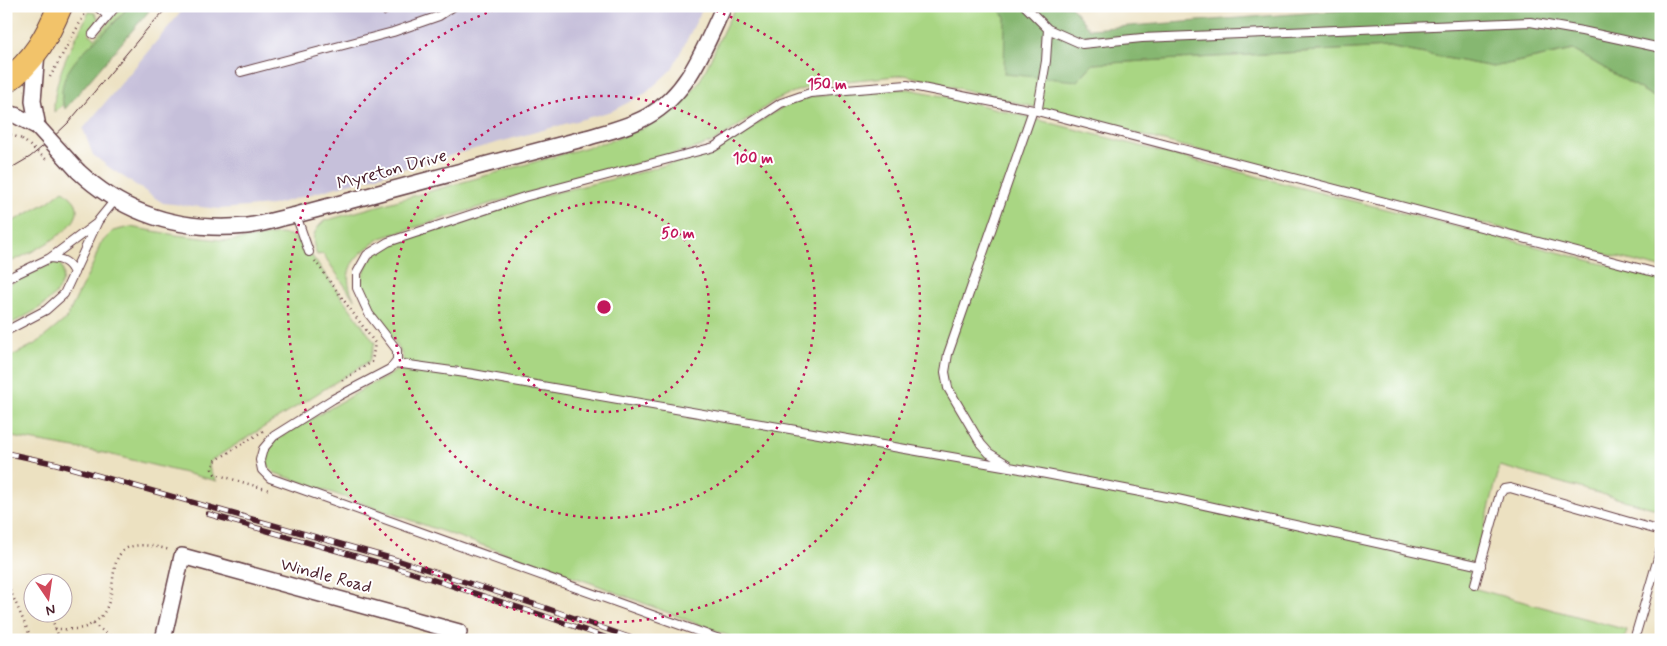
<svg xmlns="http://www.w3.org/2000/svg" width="1667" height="646" font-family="Mynerve,sans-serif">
<rect width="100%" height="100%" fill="#fff"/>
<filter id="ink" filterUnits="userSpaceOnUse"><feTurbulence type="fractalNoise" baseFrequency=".02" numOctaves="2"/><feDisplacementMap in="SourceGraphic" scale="10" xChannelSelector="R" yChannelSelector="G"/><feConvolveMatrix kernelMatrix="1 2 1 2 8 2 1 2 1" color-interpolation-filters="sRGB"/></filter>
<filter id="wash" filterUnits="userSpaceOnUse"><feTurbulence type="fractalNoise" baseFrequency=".0096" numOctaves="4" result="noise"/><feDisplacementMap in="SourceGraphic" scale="20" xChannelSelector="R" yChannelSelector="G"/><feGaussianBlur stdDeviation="1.12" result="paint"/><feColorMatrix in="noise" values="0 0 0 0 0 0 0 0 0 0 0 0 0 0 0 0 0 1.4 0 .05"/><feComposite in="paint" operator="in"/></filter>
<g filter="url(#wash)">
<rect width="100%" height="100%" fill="#ece1c1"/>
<!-- industrial -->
<path fill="#c6c0da" d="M186,6H704L672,69L646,93L612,111L272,205L220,209L163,203L110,168L93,155L83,129Z"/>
<!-- green -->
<path fill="#a9d683" stroke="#7a7a57" d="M123,6H129L103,34L84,51L62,93L63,105L54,112C53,75 74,43 89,12L95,13L98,18L97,22L88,33L95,38Z
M737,6H1025L1077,81L1093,64L1388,47L1493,67L1573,50L1661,101V268L1393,201L1038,108L905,75L817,84L788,94L772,102L755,115L715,141L699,147L512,197L381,238C356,255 339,268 354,299L323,254L317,255C311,240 312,232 324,221L613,140C654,125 686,111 706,69C716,49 724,25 737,6Z
M876,89H909L962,100L1313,191L1538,247L1661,279V528L1655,526L1660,510L1500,466L1469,587L1627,630L1624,640H739L594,584L275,473C261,462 267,453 275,440L372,384L389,376L402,366L403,358L398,346L364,299L359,285L368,262L383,247L511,203L634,174L713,151L786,105L814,96Z
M63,190C67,194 74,199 76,204C87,229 23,256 6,264V225L48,202Z
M130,227L176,235L229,241L279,234L290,235L299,242L309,252L375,343L369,361L210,461C208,470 211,474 217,481L104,453L6,436V359L37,343L66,319L94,262L100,244L113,231Z
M55,262C61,263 63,268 63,274C63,300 26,316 6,326V286Z"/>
<!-- forest -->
<path fill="#86b771" stroke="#686b4e" d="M129,6H146L149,11L65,109C52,77 82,53 102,34C112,26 121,16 129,6Z
M996,6H1071L1089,29L1403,6H1578L1600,13L1627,6H1661V101L1573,50L1493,67L1388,47L1093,64L1077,81L1004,74L1005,17Z"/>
<g id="blocks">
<!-- building -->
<path fill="#daaeed" d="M377,6H396L397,8L384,16Z"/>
</g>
</g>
<g filter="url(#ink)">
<use href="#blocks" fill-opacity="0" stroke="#623c42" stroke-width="1"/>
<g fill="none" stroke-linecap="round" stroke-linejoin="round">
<!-- service casing -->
<g stroke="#623c42" stroke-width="10">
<path id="service" d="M96,6L108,16L116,6
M1025,6L1048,29L1082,44L1142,38L1530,22L1582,31L1661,48
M93,34L108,16
M241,72L393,32L439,16L454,6
M1038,108L1046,61L1048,29
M296,215L309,252
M50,258C62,259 69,261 74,273
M6,279L50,258L97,223
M6,331L46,310L64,294L98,221L115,200
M395,363L473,374L1015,468L1177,499L1481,566
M1007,464L989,453L981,444L948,388L945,372L948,354L1033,110
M1475,585L1500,494L1504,489L1510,488L1661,531
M722,640L270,478L262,470L260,460L263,449L274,436L333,399L390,369L397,360V350L369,314L357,288V273L367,255L388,242L524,197L714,147L781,103L810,93L907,85L1033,110L1661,274
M1634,640L1661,548"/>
</g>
<!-- minor casing -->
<g stroke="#623c42" stroke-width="18">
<path id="minor" d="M37,52L33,101L38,127
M6,113L15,115L38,127
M78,171C125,215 183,232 247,226C264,224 280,218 296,215L586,138C606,132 629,127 648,116C689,93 705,46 724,6
M163,640L182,556L459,632L457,640"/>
</g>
<!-- primary casing -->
<g stroke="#623c42" stroke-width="26">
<path id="primary" d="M6,81C33,63 48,35 60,6"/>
</g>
<!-- path -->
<path stroke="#623c42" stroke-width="2.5" stroke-dasharray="1 4" stroke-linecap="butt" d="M50,77L87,10
M6,133L22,139
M315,261L375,343L372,362L341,381
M263,431L215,461L212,469L215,474L269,490
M6,500L7,499
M6,581L32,640
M50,614L60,640
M93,624L116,640
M55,629C67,629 81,631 92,624C134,599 84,526 170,550"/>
<!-- service -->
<use href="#service" stroke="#fff" stroke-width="8"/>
<!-- minor -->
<use href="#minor" stroke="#fff" stroke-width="15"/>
<!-- primary -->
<use href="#primary" stroke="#f2c36a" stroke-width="24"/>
<!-- tram -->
<path stroke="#4a1f2b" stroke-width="1" d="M6,171L30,157L47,143L68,123L148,28L169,6"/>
<!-- rail casing -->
<g stroke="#4a1f2b" stroke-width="5.5">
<path id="rail" d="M6,453L57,464L397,560L543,607L637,640
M208,514L394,567L542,615L613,640"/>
</g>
<!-- rail -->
<use href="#rail" stroke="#fff" stroke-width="4" stroke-dasharray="11" stroke-linecap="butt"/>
<!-- minor-bridge casing -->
<g stroke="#623c42" stroke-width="18" stroke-linecap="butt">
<path id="minor-bridge" d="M38,127L78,171"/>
</g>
<!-- path-bridge -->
<path stroke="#623c42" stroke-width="2.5" stroke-dasharray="1 4" stroke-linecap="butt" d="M22,139L48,161"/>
<!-- minor-bridge -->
<use href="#minor-bridge" stroke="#fff" stroke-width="15"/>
</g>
</g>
<!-- distance rings -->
<g fill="none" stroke="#c2185b" stroke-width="2.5" stroke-dasharray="2.5 5">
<circle cx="604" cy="307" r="105"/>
<circle cx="604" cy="307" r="211"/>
<path d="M702 6A316 316 0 1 1 506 6"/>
</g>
<g text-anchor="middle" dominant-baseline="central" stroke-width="4" stroke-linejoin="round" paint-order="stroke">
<!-- street labels -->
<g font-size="18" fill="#4a1f2b" stroke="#fff">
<text transform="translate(392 170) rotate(-15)">Myreton Drive</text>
<text transform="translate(326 576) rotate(15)">Windle Road</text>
</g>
</g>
<circle cx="604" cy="307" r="8" fill="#c2185b" stroke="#fff" stroke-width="2.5"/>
<g font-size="15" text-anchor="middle" font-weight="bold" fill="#c2185b" stroke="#fff" stroke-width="4" stroke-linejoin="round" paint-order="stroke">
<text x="827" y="89">150 m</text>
<text x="753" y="163">100 m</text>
<text x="678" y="238">50 m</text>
</g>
<!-- margin -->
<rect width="1667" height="646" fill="none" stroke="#fff" stroke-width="25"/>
<!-- north arrow -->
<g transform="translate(48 598) rotate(167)"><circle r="24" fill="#ffffff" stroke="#b7a5aa"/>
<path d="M0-4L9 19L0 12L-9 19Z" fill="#d1495b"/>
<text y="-8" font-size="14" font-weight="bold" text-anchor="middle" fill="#4a1f2b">N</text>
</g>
</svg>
